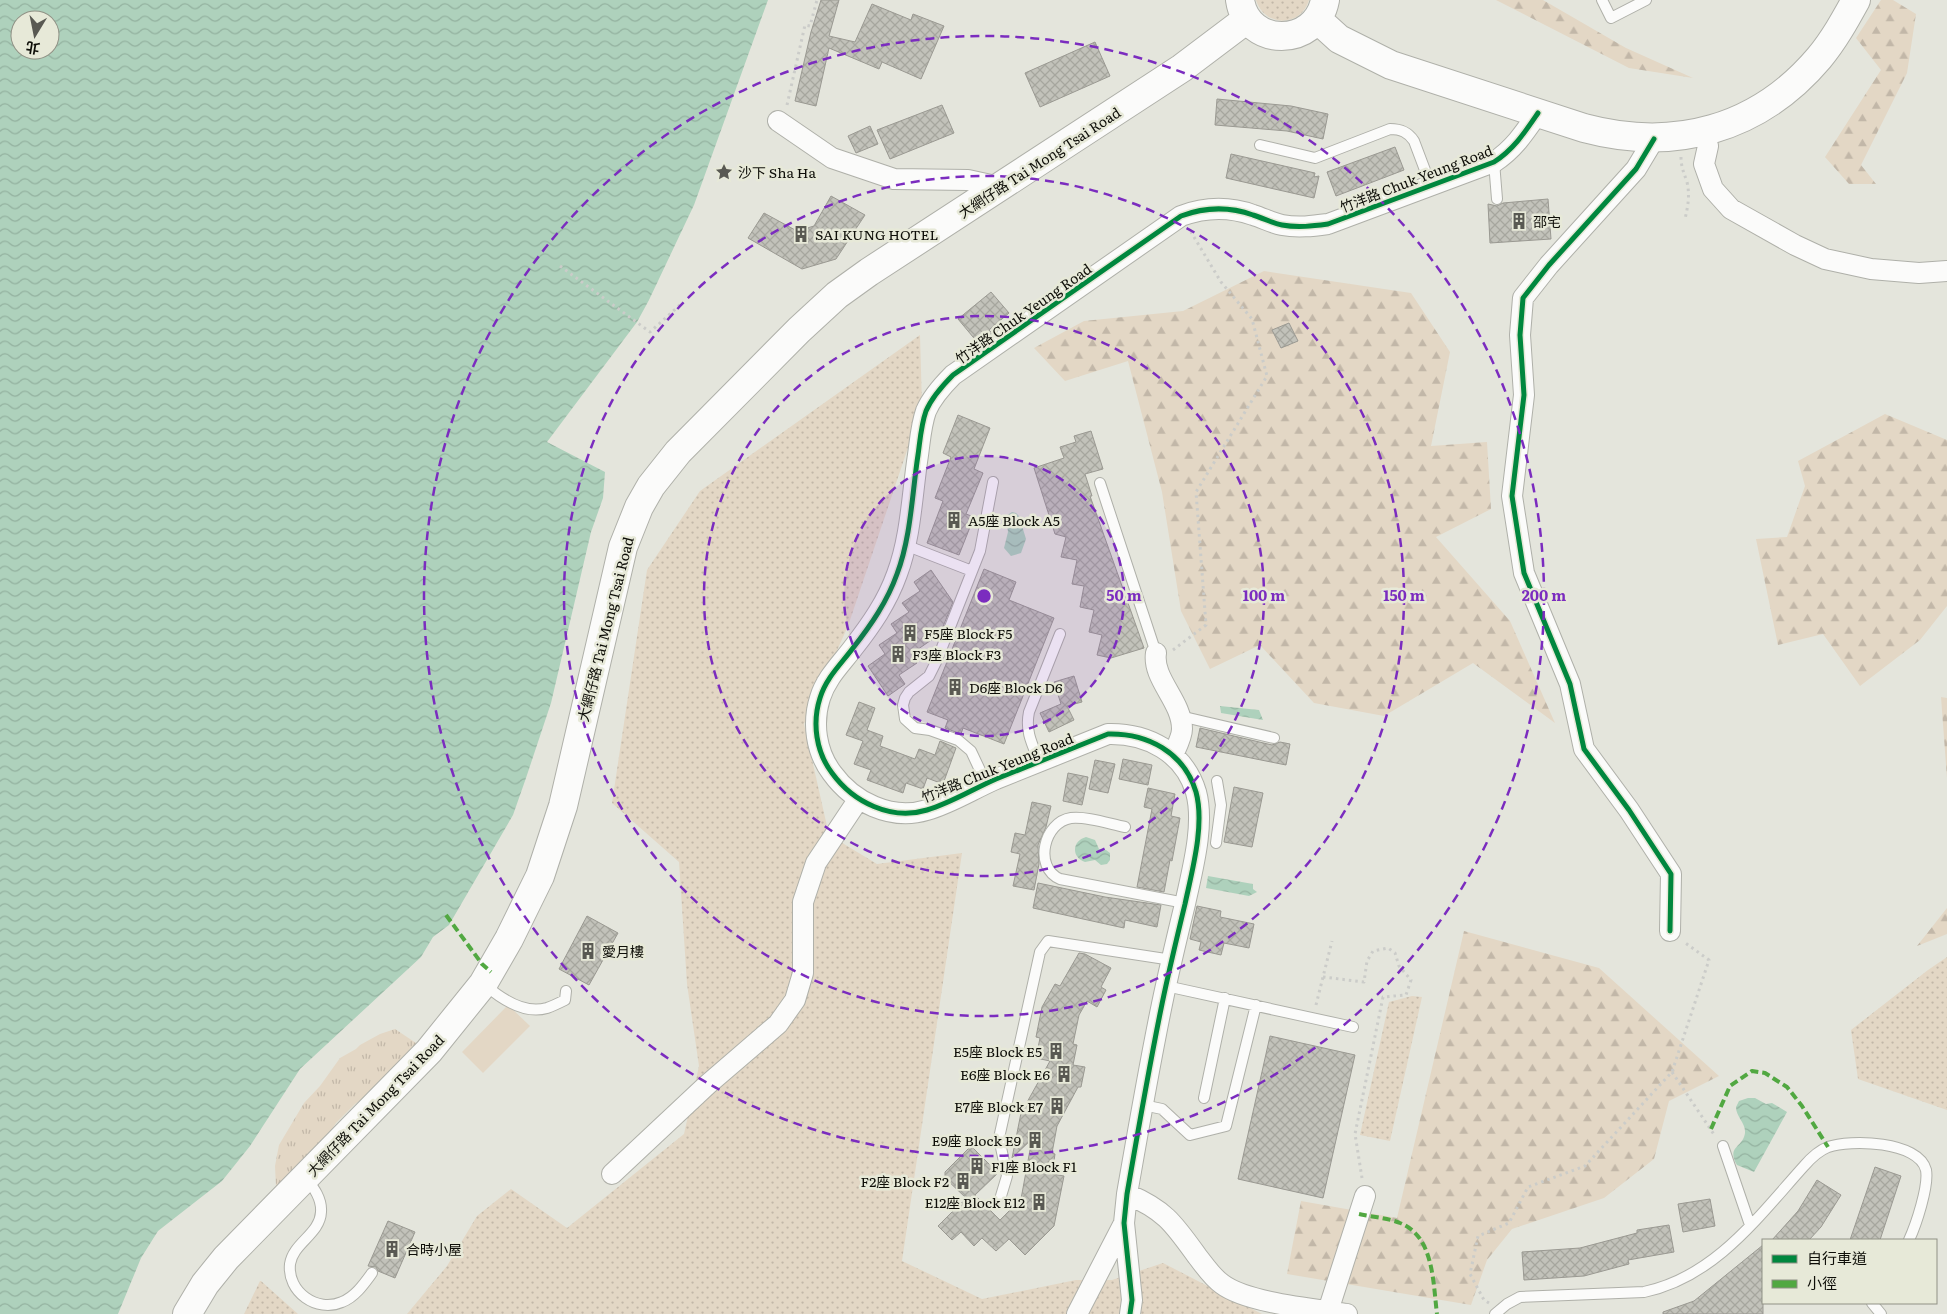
<svg xmlns="http://www.w3.org/2000/svg" width="1947" height="1314" font-family="Literata,'Noto Sans TC',serif">
<defs>
<pattern id="grass-dots" width="8" height="8" patternUnits="userSpaceOnUse" patternTransform="scale(1.25)"><rect width="8" height="8" fill="#e3d7c5"/><path d="M2 2h.1M6 6h.1" fill="none" stroke="#c2b7a8" stroke-width="1.8" stroke-linecap="round"/></pattern>
<pattern id="forest-firs" width="22" height="20" patternUnits="userSpaceOnUse" patternTransform="scale(1.25)"><rect width="22" height="20" fill="#e3d7c5"/><path d="M5 1l3.5 6h-7zM16 11l3.5 6h-7z" fill="#c2b7a8"/></pattern>
<pattern id="park-tufts" width="24" height="20" patternUnits="userSpaceOnUse" patternTransform="scale(1.25)"><rect width="24" height="20" fill="#e3d7c5"/><path d="M3 7l-1-3M5 7V3M7 7l1-3M15 17l-1-3M17 17v-4M19 17l1-3" fill="none" stroke="#c2b7a8"/></pattern>
<pattern id="water-waves" width="16" height="10" patternUnits="userSpaceOnUse" patternTransform="scale(1.25)"><rect width="16" height="10" fill="#aed1bc"/><path d="M0 5q4-4 8 0t8 0" fill="none" stroke="#94b2a0"/></pattern>
<pattern id="building-cross-hatch" width="8" height="8" patternUnits="userSpaceOnUse" patternTransform="scale(1.25)"><rect width="8" height="8" fill="#c2c2ba"/><path d="M0 0l8 8M0 8l8-8" fill="none" stroke="#a6a69e"/></pattern>
</defs>
<rect width="100%" height="100%" fill="#e4e5dc"/>
<!-- grass -->
<path fill="url(#grass-dots)" d="M1256,0H1309C1301,28 1264,27 1256,0Z
M920,335L922,406L848,626L804,724L829,835L877,864L962,853L902,1261L982,1299L1076,1280H1112L1163,1263L1262,1314H407L447,1266L477,1216L511,1189L567,1228L684,1134L699,1066L687,984L679,862L612,803L647,570L700,491Z
M1947,957V1110L1858,1079L1851,1030L1928,970Z
M1412,996L1422,997L1390,1141L1360,1135L1389,1002Z
M260,1281H261L298,1314H244Z"/>
<!-- forest -->
<path fill="url(#forest-firs)" d="M1496,0H1543L1626,48L1693,78L1629,68Z
M1881,0H1893L1916,14L1907,73L1861,165L1876,184H1849L1825,157L1881,70L1856,38Z
M1264,271L1411,293L1450,352L1431,446L1487,442L1491,509L1436,537L1510,621L1555,723L1473,663L1384,716L1314,703L1260,645L1210,669L1181,611L1162,492L1128,361L1065,381L1034,348L1084,321L1183,311Z
M1885,414L1947,440V606L1920,640L1860,686L1823,634L1778,645L1756,539L1787,537L1805,486L1798,461Z
M1941,697L1947,698V778Z
M1947,908V934L1917,946Z
M1464,931L1599,968L1719,1076L1669,1101L1654,1159L1604,1198L1512,1229L1487,1260L1471,1305L1287,1274L1301,1201L1397,1218Z"/>
<!-- park -->
<path fill="url(#park-tufts)" d="M395,1029L422,1047L402,1071L355,1104L336,1123L314,1157L280,1191L276,1187L275,1166L279,1145L304,1103L320,1086L340,1058L356,1049L360,1045L380,1034Z"/>
<!-- pitch -->
<path fill="#e3d7c5" d="M508,1005L530,1026L483,1073L462,1052Z"/>
<!-- water -->
<path fill="url(#water-waves)" fill-rule="evenodd" d="M0,0H768L694,205L649,300L637,322L547,442L605,472L603,498L591,532L551,703L526,778L513,815L449,925L433,937L421,957L300,1069L250,1146L222,1181L158,1231L141,1258L118,1314H0ZM20,20H50V50H20Z
M1012,512L1016,513L1019,516L1026,539L1021,553L1011,556L1004,548L1008,532L1006,516Z
M1220,706L1259,710L1263,720L1221,713Z
M1086,837L1095,840L1099,849L1106,850L1110,853V860L1107,864L1101,865L1095,860L1085,862C1071,857 1072,841 1086,837Z
M1208,876L1253,884V889L1257,892L1249,896L1206,888Z
M1748,1098H1755L1766,1104L1772,1103L1787,1112L1754,1172L1737,1165C1726,1146 1743,1148 1745,1133C1746,1123 1736,1117 1736,1107L1739,1101Z"/>
<!-- building -->
<path fill="url(#building-cross-hatch)" stroke="#9a9992" d="M821,0H839L829,36L855,42L872,4L911,20L913,14L944,26L921,79L882,62L879,69L829,48L816,106L795,101L811,32Z
M1095,42L1110,76L1040,107L1025,73Z
M1217,99L1291,106L1328,114L1323,139L1287,131L1215,125Z
M942,105L954,133L890,159L877,130Z
M870,126L878,144L856,153L848,136Z
M1395,147L1404,170L1336,196L1327,172Z
M1231,154L1315,173L1314,177L1319,176L1314,198L1226,178Z
M831,196L865,215L836,259L802,269L748,238L764,213L797,231L814,226Z
M1548,199L1551,239L1490,243L1488,204L1497,206L1503,203Z
M991,292L1009,313L989,330L992,333L978,343L958,319Z
M1289,323L1298,341L1281,348L1272,330Z
M958,415L990,428L974,469L983,473L966,514L974,517L959,555L927,543L943,501L935,498L951,457L943,453Z
M1091,431L1103,469L1085,474L1092,496H1090L1144,648L1111,658L1097,655L1102,635L1089,632L1094,610L1080,607L1084,586L1072,584L1077,560L1061,557L1066,537L1055,534L1034,468L1064,458L1060,447L1076,442L1074,436Z
M984,569L1016,582L1009,600L1054,618L1004,744L963,728L961,734L945,728L948,720L927,712Z
M931,570L953,602L940,634L911,654L917,663L899,675L905,684L888,696L868,666L885,654L879,645L897,633L891,624L909,612L902,603L920,591L914,582Z
M1074,676L1082,702L1067,706L1074,720L1049,732L1040,713L1061,704L1054,682Z
M859,702L875,708L867,730L883,736L880,746L915,759L919,749L935,755L940,741L956,748L943,784L927,778L923,789L906,783L903,793L867,780L871,770L854,764L863,741L846,735Z
M1200,728L1272,745L1280,742L1290,744L1286,765L1196,747Z
M1123,759L1152,765L1148,785L1119,779Z
M1095,760L1115,764L1108,793L1089,789Z
M1068,773L1088,777L1082,805L1063,801Z
M1234,787L1263,793L1252,847L1224,842Z
M1148,788L1175,794L1171,816L1180,818L1172,861L1170,860L1164,892L1137,887L1152,809L1144,807Z
M1032,802L1051,806L1046,827L1038,845L1039,864L1034,890L1013,886L1020,854L1011,852L1015,833L1025,835Z
M1038,883L1105,897L1161,905L1157,927L1125,920L1124,928L1033,908Z
M1197,906L1221,911L1220,917L1254,924L1249,948L1224,943L1221,955L1199,950L1201,942L1190,939Z
M587,916L618,933L589,985L559,969Z
M1079,953L1085,954L1111,968L1101,987L1106,990L1097,1007L1087,1001L1079,1015L1073,1044L1077,1045L1073,1065L1085,1067L1081,1087H1078L1057,1126L1052,1153L1055,1154L1052,1174L1064,1176L1054,1226L1025,1255L1009,1239L996,1251L982,1238L974,1246L961,1232L952,1240L938,1226L966,1198L945,1178V1172L971,1146L998,1173L975,1195L1000,1220L1021,1199L1032,1139L1012,1158L1021,1113L1050,1061L1036,1058L1040,1038L1036,1037L1042,1007L1055,984L1060,986Z
M1270,1036L1355,1055L1323,1198L1238,1179Z
M1875,1167L1901,1176L1880,1240H1850Z
M1817,1180L1841,1195L1821,1227L1809,1240H1772L1798,1211Z
M1710,1199L1715,1226L1683,1232L1678,1204Z
M388,1221L415,1232L395,1278L378,1271L376,1267L368,1266Z
M1669,1225L1674,1252L1628,1260L1629,1264L1584,1276L1524,1280L1522,1252L1580,1248L1637,1233V1230Z
M1763,1245V1314H1663V1312L1694,1301Z"/>
<g fill="none" stroke-linecap="round" stroke-linejoin="round">
<!-- lane casing -->
<g stroke="#afb0a9" stroke-width="12">
<path id="lane" d="M1602,0L1611,18L1646,0
M1260,145L1315,158L1390,129C1401,129 1408,132 1414,141L1431,186
M1494,162L1497,199
M1100,483L1156,653
M905,545L972,571
M1180,716L1274,738
M1039,761C1032,744 1025,731 1029,712L1060,634
M986,783L971,751L958,740L930,730L915,728L905,719L903,705L905,698L909,692L929,676L937,660L980,551L993,482
M1125,827C1110,824 1086,816 1071,818C1044,822 1033,867 1060,879L1185,903
M1216,843L1221,805L1217,781
M484,984C500,998 524,1015 547,1008C553,1006 559,1003 565,1000L566,991
M1166,986L1353,1027
M1204,1098L1225,998
M1143,1105L1162,1109L1190,1135L1226,1126L1256,1005
M1723,1146L1750,1225
M306,1178C314,1188 322,1199 321,1212C320,1234 293,1243 290,1264C287,1292 317,1313 342,1302C355,1297 364,1284 372,1273
M1001,1196L1007,1176L999,1138L1040,952L1048,941L1172,960
M1872,1303L1881,1314
M1495,1314L1507,1304L1520,1297L1644,1292C1715,1277 1758,1217 1804,1166C1810,1159 1818,1151 1828,1147C1850,1139 1919,1141 1926,1170C1929,1186 1916,1225 1909,1240"/>
</g>
<!-- street casing -->
<g stroke="#afb0a9" stroke-width="22">
<path id="street" d="M778,121L832,158L894,179L968,180L1000,187
M1702,133L1708,146L1704,164L1713,189L1731,209L1795,245L1825,259L1871,269L1919,273L1947,271
M1654,139L1636,169L1549,265L1523,298L1520,335L1524,395L1512,496L1524,573L1570,684L1584,749L1629,810L1671,874L1670,931
M1156,653C1152,679 1182,701 1182,729C1182,737 1176,748 1173,755
M612,1174L707,1085L778,1024L795,1000L803,973V902L816,863L858,800
M1127,1194C1165,1210 1174,1224 1197,1256C1205,1266 1212,1277 1222,1284C1247,1303 1315,1309 1347,1314
M1328,1311L1365,1196
M1077,1314L1124,1223
M1130,1314L1132,1300L1124,1223L1127,1194C1138,1131 1149,1067 1162,1004C1169,970 1177,937 1185,904C1192,871 1205,825 1196,792C1184,752 1147,733 1108,734C1071,749 1033,764 996,779C973,789 951,803 927,810C891,821 853,802 832,773C816,752 812,723 820,698C826,678 841,664 853,648C871,625 887,602 897,574C911,537 912,494 918,455C920,441 921,425 926,411C932,397 942,386 953,375L1181,216C1205,207 1228,206 1253,215C1263,218 1272,223 1282,225C1298,228 1313,226 1328,224L1494,162C1514,149 1525,132 1538,113"/>
</g>
<!-- secondary casing -->
<g stroke="#afb0a9" stroke-width="30">
<path id="secondary" d="M1240,0C1247,48 1316,48 1325,0
M1317,19L1339,39L1391,65L1584,128C1674,152 1758,130 1819,58C1834,40 1845,20 1856,0
M187,1314L205,1284L226,1258L429,1051L483,984L509,939L540,876L563,806L623,547L639,507L651,486L678,452L799,330L837,295L869,272L1182,68L1247,19"/>
</g>
<!-- path -->
<path stroke="#cbccc9" stroke-width="3" stroke-dasharray="2.5 4" stroke-linecap="butt" d="M787,105L805,25L810,26L817,0
M1681,157C1681,167 1684,173 1687,182C1690,195 1688,206 1685,219
M560,266L650,332L681,304
M1173,650L1206,625L1196,492L1267,376L1252,319L1221,282L1191,232
M1323,977L1364,982L1367,961L1373,951L1388,948L1395,953L1399,966L1411,980L1406,995L1383,997L1355,1134L1362,1178
M1316,1005L1332,941
M1672,1072L1715,1136
M1489,1303L1484,1300L1470,1274L1478,1236L1509,1223L1528,1187L1585,1166L1672,1072L1709,960L1684,942"/>
<!-- lane -->
<use href="#lane" stroke="#fbfbfa" stroke-width="10"/>
<!-- street -->
<use href="#street" stroke="#fbfbfa" stroke-width="20"/>
<!-- secondary -->
<use href="#secondary" stroke="#fbfbfa" stroke-width="28"/>
<!-- quiet -->
<path stroke="#51a841" stroke-width="4" stroke-dasharray="8 4" stroke-linecap="butt" d="M446,915L482,964L491,972
M1711,1129L1730,1086L1752,1071L1765,1073L1787,1087L1802,1106L1828,1147
M1359,1214C1372,1217 1388,1218 1400,1223C1434,1236 1433,1283 1437,1314"/>
<!-- cycleway casing -->
<g stroke="#e7e9d8" stroke-width="8">
<path id="cycleway" d="M1654,139L1636,169L1549,265L1523,298L1520,335L1524,395L1512,496L1524,573L1570,684L1584,749L1629,810L1671,874L1670,931
M1130,1314L1132,1300L1124,1223L1127,1194C1138,1131 1149,1067 1162,1004C1169,970 1177,937 1185,904C1192,871 1205,825 1196,792C1184,752 1147,733 1108,734C1071,749 1033,764 996,779C973,789 951,803 927,810C891,821 853,802 832,773C816,752 812,723 820,698C826,678 841,664 853,648C871,625 887,602 897,574C911,537 912,494 918,455C920,441 921,425 926,411C932,397 942,386 953,375L1181,216C1205,207 1228,206 1253,215C1263,218 1272,223 1282,225C1298,228 1313,226 1328,224L1494,162C1514,149 1525,132 1538,113"/>
</g>
<!-- cycleway -->
<use href="#cycleway" stroke="#00873e" stroke-width="5"/>
</g>
<!-- distance rings -->
<circle cx="984" cy="596" r="140" fill="#7b2cbf" fill-opacity=".12"/>
<g fill="none" stroke="#7b2cbf" stroke-width="2.5" stroke-dasharray="9 6">
<circle cx="984" cy="596" r="140"/>
<circle cx="984" cy="596" r="280"/>
<circle cx="984" cy="596" r="420"/>
<circle cx="984" cy="596" r="560"/>
</g>
<!-- icons -->
<defs>
<g id="sight-bare" transform="scale(1.35)"><path d="M0-6L1.8-2.2L6-1.7L2.9 1.2L3.7 5.4L0 3.3L-3.7 5.4L-2.9 1.2L-6-1.7L-1.8-2.2Z" fill="#595952" stroke="#e7e9d8" stroke-width="2.5" paint-order="stroke"/></g>
<g id="building-bare" transform="scale(1.35)"><path d="M-4-6H4V6H1V3H-1V6H-4ZM-2.5-4.3h1.7v1.8h-1.7ZM.8-4.3h1.7v1.8H.8ZM-2.5-1h1.7V.8h-1.7ZM.8-1h1.7V.8H.8Z" fill="#595952" stroke="#e7e9d8" stroke-width="2.5" paint-order="stroke"/></g>
</defs>
<g fill-rule="evenodd">
<use href="#sight-bare" x="724" y="172"/>
<use href="#building-bare" x="1519" y="221"/>
<use href="#building-bare" x="801" y="234"/>
<use href="#building-bare" x="954" y="520"/>
<use href="#building-bare" x="910" y="633"/>
<use href="#building-bare" x="898" y="654"/>
<use href="#building-bare" x="955" y="687"/>
<use href="#building-bare" x="588" y="951"/>
<use href="#building-bare" x="1056" y="1051"/>
<use href="#building-bare" x="1064" y="1074"/>
<use href="#building-bare" x="1057" y="1106"/>
<use href="#building-bare" x="1035" y="1140"/>
<use href="#building-bare" x="977" y="1166"/>
<use href="#building-bare" x="963" y="1181"/>
<use href="#building-bare" x="1039" y="1202"/>
<use href="#building-bare" x="392" y="1249"/>
</g>
<g text-anchor="middle" dominant-baseline="central" stroke-width="5" stroke-linejoin="round" paint-order="stroke">
<!-- street labels -->
<g font-size="14" fill="#0e0e08" stroke="#e7e9d8">
<text transform="translate(1039 162) rotate(-33)">大網仔路 Tai Mong Tsai Road</text>
<text transform="translate(1416 178) rotate(-21)">竹洋路 Chuk Yeung Road</text>
<text transform="translate(1023 313) rotate(-35)">竹洋路 Chuk Yeung Road</text>
<text transform="translate(605 629) rotate(-76)">大網仔路 Tai Mong Tsai Road</text>
<text transform="translate(997 767) rotate(-22)">竹洋路 Chuk Yeung Road</text>
<text transform="translate(375 1105) rotate(-46)">大網仔路 Tai Mong Tsai Road</text>
</g>
<!-- poi labels -->
<g font-size="14" fill="#0e0e08" stroke="#e7e9d8" text-anchor="start">
<text x="738" y="172">沙下 Sha Ha</text>
<text x="1533" y="221">邵宅</text>
<text x="815" y="234">SAI KUNG HOTEL</text>
<text x="968" y="520">A5座 Block A5</text>
<text x="924" y="633">F5座 Block F5</text>
<text x="912" y="654">F3座 Block F3</text>
<text x="969" y="687">D6座 Block D6</text>
<text x="602" y="951">愛月樓</text>
<text x="1042" y="1051" text-anchor="end">E5座 Block E5</text>
<text x="1050" y="1074" text-anchor="end">E6座 Block E6</text>
<text x="1043" y="1106" text-anchor="end">E7座 Block E7</text>
<text x="1021" y="1140" text-anchor="end">E9座 Block E9</text>
<text x="991" y="1166">F1座 Block F1</text>
<text x="949" y="1181" text-anchor="end">F2座 Block F2</text>
<text x="1025" y="1202" text-anchor="end">E12座 Block E12</text>
<text x="406" y="1249">合時小屋</text>
</g>
</g>
<circle cx="984" cy="596" r="8" fill="#7b2cbf" stroke="#e7e9d8" stroke-width="2.5"/>
<g font-size="15" text-anchor="middle" font-weight="bold" fill="#7b2cbf" stroke="#e7e9d8" stroke-width="5" stroke-linejoin="round" paint-order="stroke">
<text x="1124" y="601">50 m</text>
<text x="1264" y="601">100 m</text>
<text x="1404" y="601">150 m</text>
<text x="1544" y="601">200 m</text>
</g>
<!-- legend -->
<rect x="1762" y="1239" width="175" height="65" fill="#e7e9d8" stroke="#909185"/>
<rect x="1772" y="1255" width="25" height="8" fill="#00873e" stroke="#909185"/>
<text x="1807" y="1264" font-size="15" fill="#0e0e08">自行車道</text>
<rect x="1772" y="1280" width="25" height="8" fill="#51a841" stroke="#909185"/>
<text x="1807" y="1289" font-size="15" fill="#0e0e08">小徑</text>
<!-- north arrow -->
<g transform="translate(35 35) rotate(190)"><circle r="24" fill="#e7e9d8" stroke="#909185"/>
<path d="M0-4L9 19L0 12L-9 19Z" fill="#595952"/>
<text y="-8" font-size="14" font-weight="bold" text-anchor="middle" fill="#0e0e08">北</text>
</g>
</svg>
